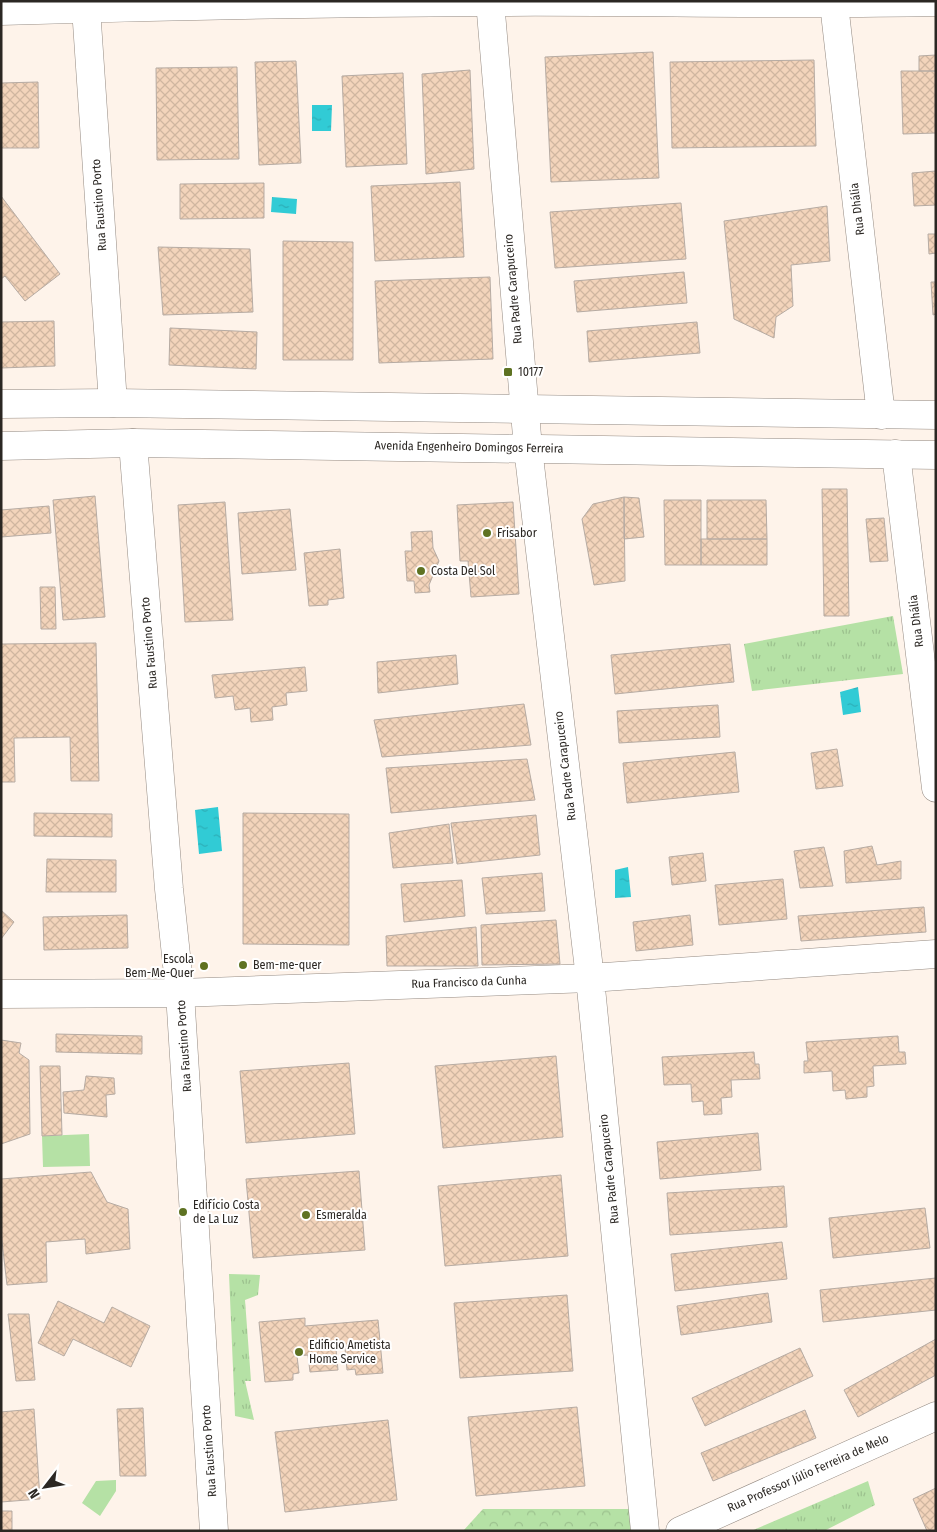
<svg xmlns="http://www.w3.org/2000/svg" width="937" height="1532" font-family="'Fira Sans Condensed',sans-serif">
<defs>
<pattern id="grass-tufts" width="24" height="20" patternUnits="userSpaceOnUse" patternTransform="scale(1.25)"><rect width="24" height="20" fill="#b5e1a5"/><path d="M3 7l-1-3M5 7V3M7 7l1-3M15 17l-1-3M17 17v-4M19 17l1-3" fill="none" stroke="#9cc18e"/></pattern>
<pattern id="forest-crowns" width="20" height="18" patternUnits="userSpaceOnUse" patternTransform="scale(1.25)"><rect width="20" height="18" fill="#b5e1a5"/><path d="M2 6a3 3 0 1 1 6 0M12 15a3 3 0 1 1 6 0" fill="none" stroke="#9cc18e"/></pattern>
<pattern id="water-ripples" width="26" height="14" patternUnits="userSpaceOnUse" patternTransform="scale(1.25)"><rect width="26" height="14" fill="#31cbd5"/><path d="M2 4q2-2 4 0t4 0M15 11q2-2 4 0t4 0" fill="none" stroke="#2caeb7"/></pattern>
<pattern id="building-cross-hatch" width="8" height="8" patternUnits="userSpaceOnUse" patternTransform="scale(1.25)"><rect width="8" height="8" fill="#f3d4bb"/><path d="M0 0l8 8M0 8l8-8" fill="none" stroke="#d0b6a0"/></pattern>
</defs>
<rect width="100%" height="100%" fill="#fef3ea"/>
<!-- grass -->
<path fill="url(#grass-tufts)" d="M893,616L903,674L752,691L744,644Z
M229,1274L260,1275L258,1295L245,1300L251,1381H245L254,1420L235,1416Z
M868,1481L875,1505L824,1531H751Z"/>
<!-- forest -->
<path fill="url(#forest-crowns)" d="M483,1509H632L634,1531H463Z"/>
<!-- pitch -->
<path fill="#b5e1a5" d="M89,1134L90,1166L43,1167L42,1136Z
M116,1480V1491L100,1516L82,1503L96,1481Z"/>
<!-- water -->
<path fill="url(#water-ripples)" d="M312,105H332L331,131H312Z
M272,197L297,199L296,214L271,212Z
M858,687L861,712L843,715L840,692Z
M218,807L222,851L199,854L195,810Z
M628,867L631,897L615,898V870Z"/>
<!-- building -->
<path fill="url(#building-cross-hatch)" stroke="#b6aba3" d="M653,52L659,178L551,182L545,57Z
M936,55V71H919V56Z
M814,60L816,146L672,148L670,62Z
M296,61L301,163L259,165L255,62Z
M237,67L239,159L157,160L156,68Z
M470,70L474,169L426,174L422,74Z
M901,71H936V133L903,134Z
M403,73L407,164L346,167L342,76Z
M38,82L39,148H1V83Z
M936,171V205L914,206L912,173Z
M460,182L464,257L375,261L371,186Z
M264,183V218L180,219V184Z
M1,196L60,274L25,301L5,276L1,279Z
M681,203L686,259L555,268L550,212Z
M827,206L830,261L791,265L793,306L776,317L774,338L734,319L724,221Z
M928,234H936V253L929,254Z
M283,241L353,242V360H283Z
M158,247L250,249L253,312L163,315Z
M684,272L687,303L577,312L574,281Z
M490,277L493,359L379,363L375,281Z
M931,282H936V314L933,315Z
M54,321L55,366L1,368V322Z
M697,322L700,353L589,362L587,331Z
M170,328L257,332L256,369L169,365Z
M822,489H847L849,616H824Z
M95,496L105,617L63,620L53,500Z
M624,497L639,498L644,537L624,539Z
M624,497L625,581L594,585L582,519L593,504Z
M664,500H701V565H665Z
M707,500H766L767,539H707Z
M225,502L233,620L185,622L178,505Z
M513,502L519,594L471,597L468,561H460L457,505Z
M49,506L51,533L1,537V510Z
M290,509L296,570L242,574L238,513Z
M884,518L888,561L870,562L866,519Z
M432,531L433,548L439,561L429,585L430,592L415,593L414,581H407L405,551H412L411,532Z
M701,539H767V565H701Z
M340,549L344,598L328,600V605L309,606L304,553Z
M40,587H55L56,629H41Z
M96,643L99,781H71L70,737L14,738L15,782H1V644Z
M730,644L734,682L615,694L611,655Z
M456,655L458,684L378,693L377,662Z
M305,667L307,691L286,693L287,705L272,707L273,720L251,722L250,708L235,710L233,696L215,698L212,675Z
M524,704L531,745L382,757L374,720Z
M718,705L720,737L619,743L617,711Z
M837,749L843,786L816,789L811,753Z
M735,752L739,792L627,803L623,763Z
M527,759L535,800L391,813L386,768Z
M34,813L112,814V837L34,836Z
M243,813L349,814V945L243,944Z
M536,815L540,855L457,864L451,823Z
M449,824L453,863L393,868L389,833Z
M872,846L877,865L901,861V879L846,883L844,851Z
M824,847L833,886L800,888L794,851Z
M703,853L706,881L672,885L669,857Z
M47,859L116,860V892H46Z
M542,873L545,911L486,914L482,878Z
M783,879L787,919L719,925L715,885Z
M462,880L465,916L404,922L401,884Z
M924,907L926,932L801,941L798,916Z
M1,910L14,922L1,939Z
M127,915L128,948L44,950L43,917Z
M690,915L693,945L636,951L633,922Z
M556,920L560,964L482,965L481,925Z
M476,927L478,966H387L386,936Z
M56,1034L142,1036V1054L56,1052Z
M898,1036L899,1052H905L906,1064L873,1066L874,1086L867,1087V1097L846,1099L845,1090L833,1091L832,1071L804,1073V1061H808L806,1042Z
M1,1040L21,1043L19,1053L29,1060L30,1134L1,1144Z
M754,1052L755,1064H759L760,1079L731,1080L732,1097L721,1098L722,1114L704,1115L703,1101L692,1102L691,1084L664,1085L662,1057Z
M556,1056L563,1137L443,1148L435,1066Z
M349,1063L355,1134L246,1143L240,1071Z
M40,1066H60L62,1135L42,1136Z
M86,1076L114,1078L115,1094L106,1095L107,1117L64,1113L63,1092L84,1090Z
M758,1133L761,1170L660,1179L657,1142Z
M359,1171L365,1250L253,1258L246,1179Z
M91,1172L107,1202L128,1209L130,1249L86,1254L85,1239L46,1242L47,1282L7,1285L1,1233V1179Z
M561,1175L568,1256L445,1266L438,1186Z
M784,1186L787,1227L670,1235L667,1193Z
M925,1208L930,1248L833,1258L829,1218Z
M782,1242L787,1279L675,1291L671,1254Z
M936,1278V1310L823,1322L820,1290Z
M768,1293L772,1322L681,1335L677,1306Z
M567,1295L573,1371L460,1378L454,1303Z
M58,1301L104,1323L112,1307L150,1326L131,1367L73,1339L64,1356L38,1343Z
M8,1314H29L35,1380L16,1381Z
M305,1318V1326L378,1320L383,1373L356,1375L355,1369L347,1370L345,1348L336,1349L338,1370L310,1372L308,1355L297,1356L299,1373L293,1374V1380L265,1382L259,1322Z
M936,1339V1375L858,1417L844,1390Z
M800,1348L813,1376L705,1426L692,1398Z
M577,1407L585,1486L476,1496L468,1417Z
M143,1408L146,1476H120L117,1409Z
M34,1409L40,1499L1,1502V1412Z
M805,1410L816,1438L713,1481L701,1453Z
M388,1420L397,1500L285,1512L275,1432Z
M936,1488V1531H927L913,1499Z
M1,1511H12V1531H1Z"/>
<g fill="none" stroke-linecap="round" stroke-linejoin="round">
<!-- minor casing -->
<g stroke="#948a82" stroke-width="29">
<path id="minor" d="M490,1L528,448L590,978L645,1531
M834,4L881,415
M86,8L113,403
M133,443L169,889L180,993L214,1531
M896,454L936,788
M1,994L180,993L590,978L936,954
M680,1531L936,1416"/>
</g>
<!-- major casing -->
<g stroke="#948a82" stroke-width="29">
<path id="major" d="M1,11C164,6 327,3 490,2C638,1 787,5 936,2
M1,404L113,403L936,415
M1,446L133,443L936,455"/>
</g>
<!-- minor -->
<use href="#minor" stroke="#fff" stroke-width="28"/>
<!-- major -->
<use href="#major" stroke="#fff" stroke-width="28"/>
</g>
<!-- markers -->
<g fill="#5e7222" stroke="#fff" stroke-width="2">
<rect x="503" y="367" width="10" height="10" rx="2.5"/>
<circle cx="487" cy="533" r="5"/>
<circle cx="421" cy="571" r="5"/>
<circle cx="243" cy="965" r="5"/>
<circle cx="204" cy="966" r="5"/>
<circle cx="183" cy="1212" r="5"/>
<circle cx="306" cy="1215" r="5"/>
<circle cx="299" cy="1352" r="5"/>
</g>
<g text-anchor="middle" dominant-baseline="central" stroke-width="4" stroke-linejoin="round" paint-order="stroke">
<!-- street labels -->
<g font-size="12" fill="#2b2723" stroke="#fff">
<text transform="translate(99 205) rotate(-94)">Rua Faustino Porto</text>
<text transform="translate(857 209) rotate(-97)">Rua Dhália</text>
<text transform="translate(513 289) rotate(-95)">Rua Padre Carapuceiro</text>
<text transform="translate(469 447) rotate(1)">Avenida Engenheiro Domingos Ferreira</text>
<text transform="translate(916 621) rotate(-97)">Rua Dhália</text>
<text transform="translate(149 643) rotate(-95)">Rua Faustino Porto</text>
<text transform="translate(565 766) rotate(-97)">Rua Padre Carapuceiro</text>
<text transform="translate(469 982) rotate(-2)">Rua Francisco da Cunha</text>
<text transform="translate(184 1046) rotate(-94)">Rua Faustino Porto</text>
<text transform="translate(609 1169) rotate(-96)">Rua Padre Carapuceiro</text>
<text transform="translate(209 1451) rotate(-94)">Rua Faustino Porto</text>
<text transform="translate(808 1473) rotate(-24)">Rua Professor Júlio Ferreira de Melo</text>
</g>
<!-- poi labels -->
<g font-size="12" fill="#2b2723" stroke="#fff" text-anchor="start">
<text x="518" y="372">10177</text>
<text x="497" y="533">Frisabor</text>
<text x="431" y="571">Costa Del Sol</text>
<text x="194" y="959" text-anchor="end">Escola<tspan x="194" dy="14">Bem-Me-Quer</tspan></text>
<text x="253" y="965">Bem-me-quer</text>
<text x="193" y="1205">Edifício Costa<tspan x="193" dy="14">de La Luz</tspan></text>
<text x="316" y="1215">Esmeralda</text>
<text x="309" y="1345">Edificio Ametista<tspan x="309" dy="14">Home Service</tspan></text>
</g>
</g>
<!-- border -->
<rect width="937" height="1532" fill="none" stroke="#2b2723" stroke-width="5"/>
<!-- north arrow -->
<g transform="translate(45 1487) rotate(239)" stroke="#ffffff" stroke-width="4" paint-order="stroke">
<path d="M0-4L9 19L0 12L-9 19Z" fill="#2b2723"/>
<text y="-8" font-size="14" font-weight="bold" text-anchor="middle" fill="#2b2723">N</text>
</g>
</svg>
